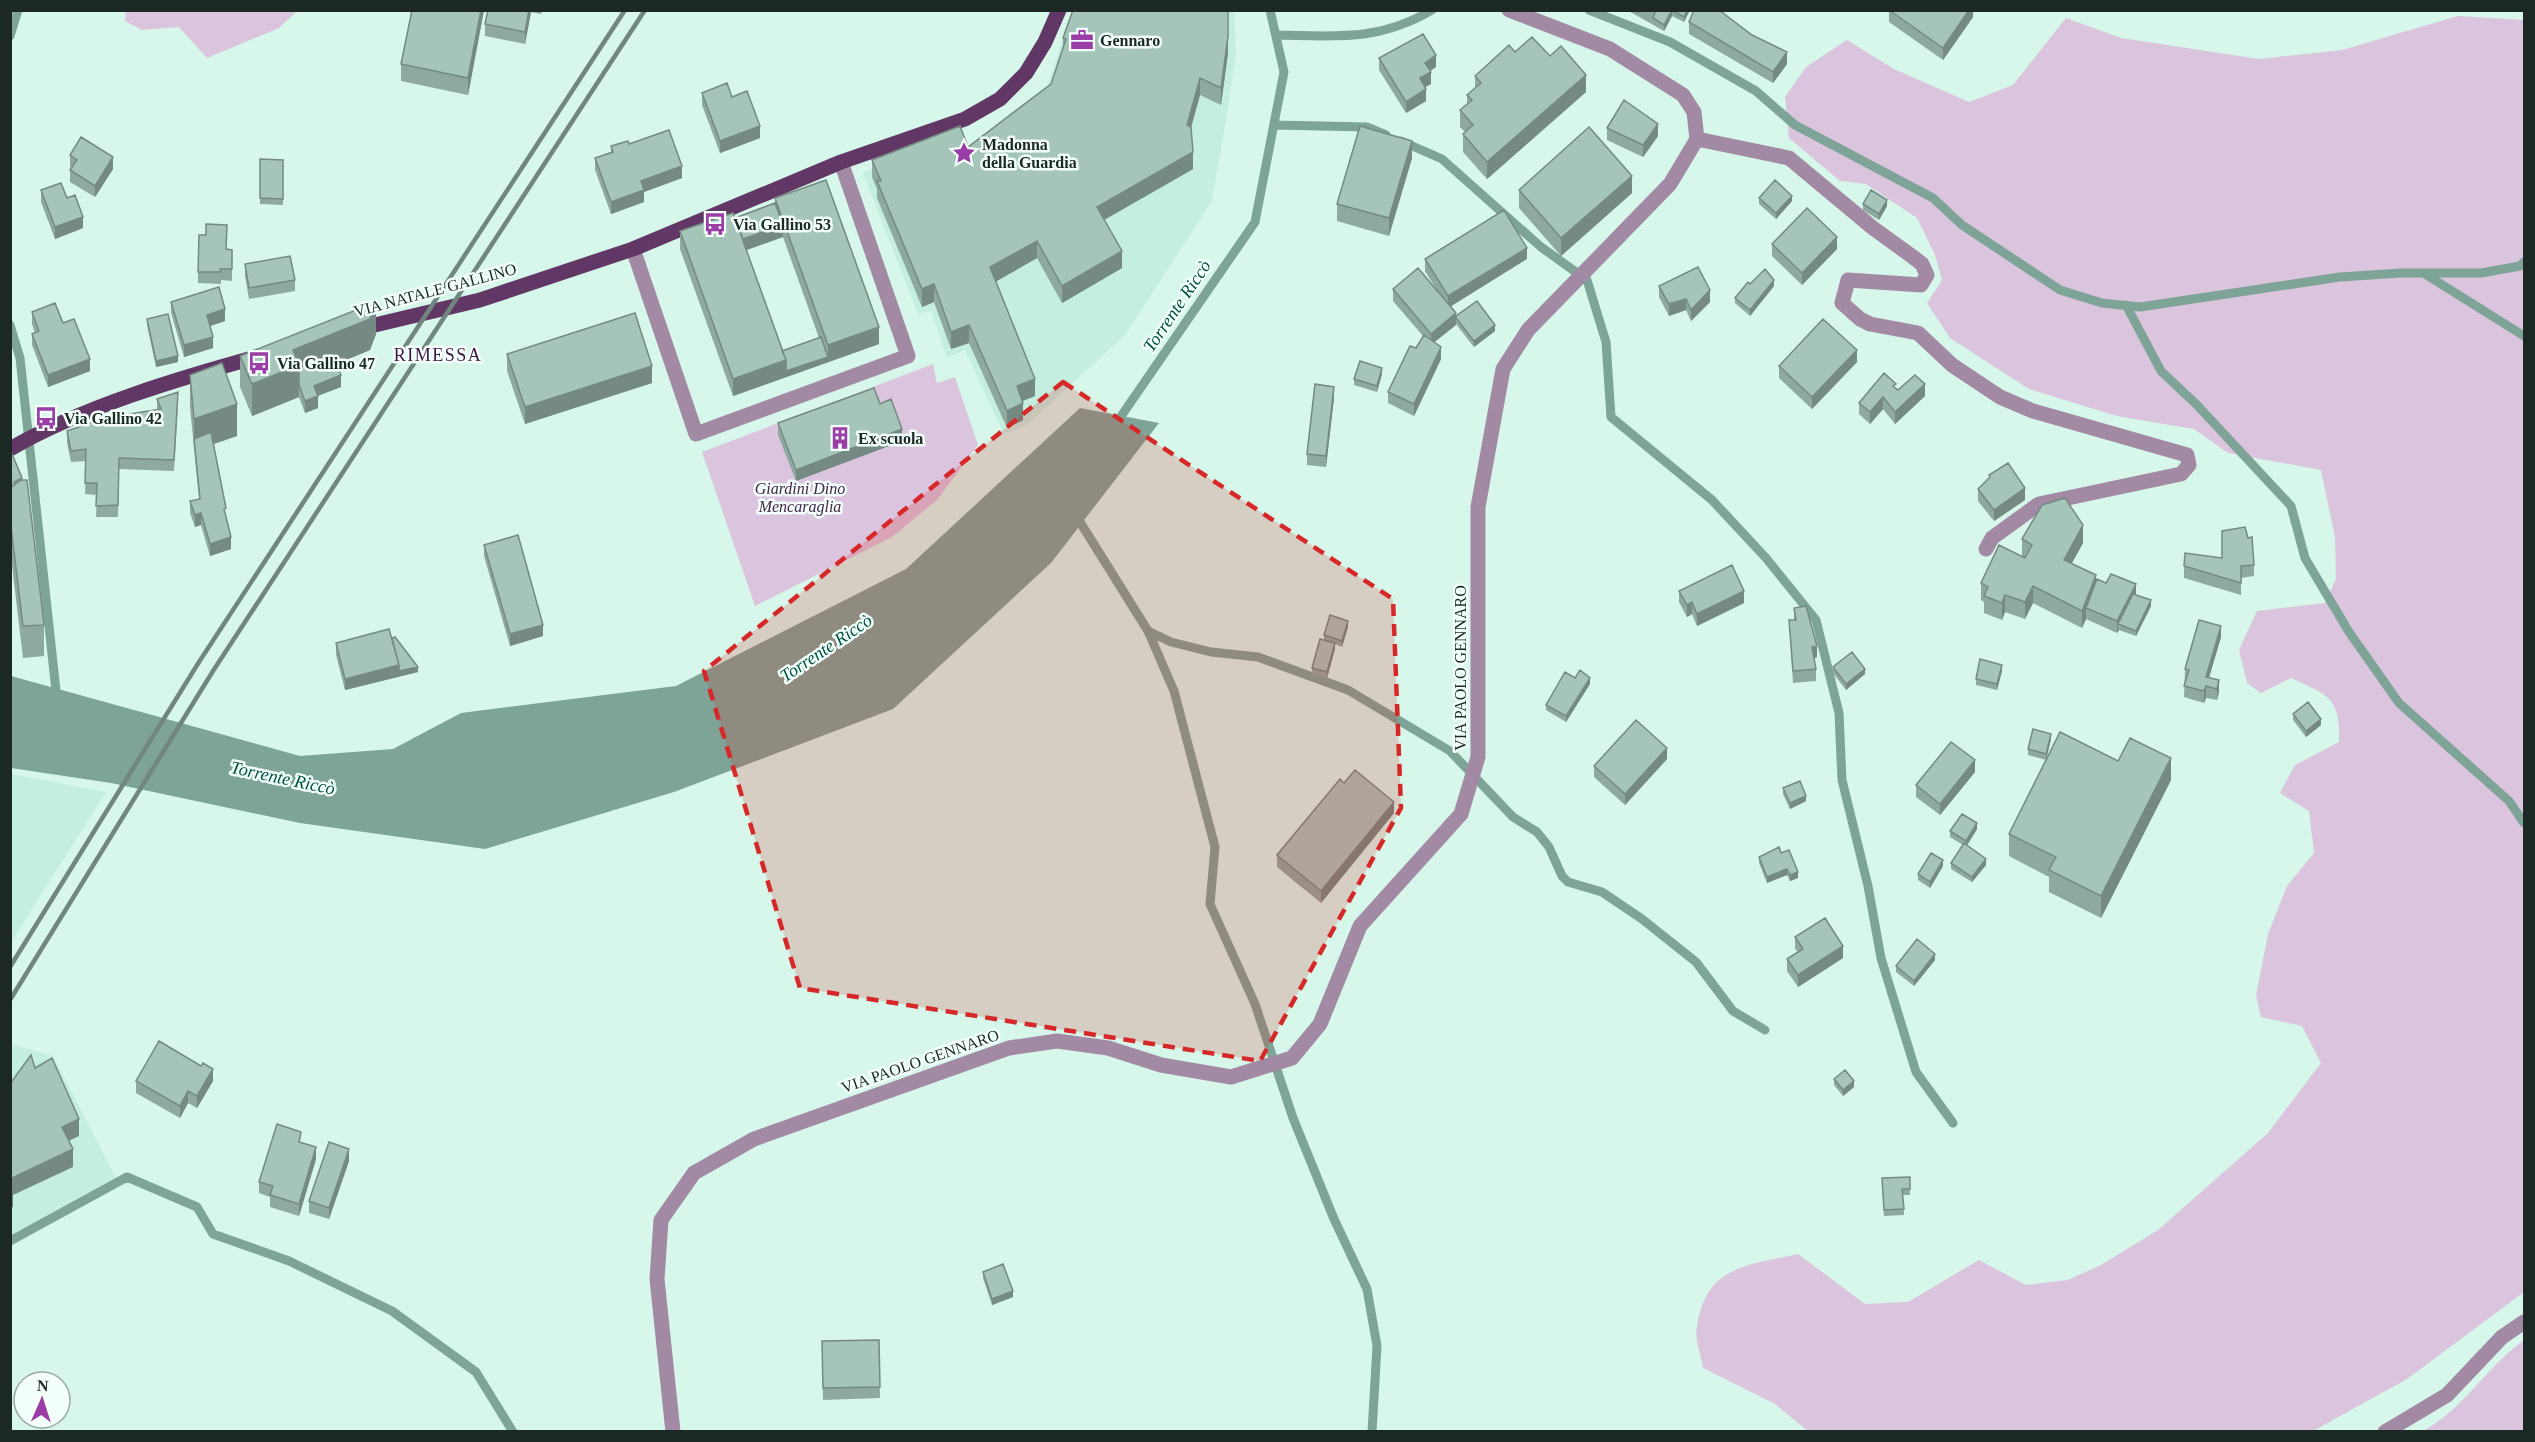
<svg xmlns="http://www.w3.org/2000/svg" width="2535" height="1442" font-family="Georgia,serif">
<rect width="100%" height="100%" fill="#d6f7ea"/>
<!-- built -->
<path fill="#c4eede" d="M1072,11H1234L1236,52L1228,107L1212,201L1125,335L1027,425L1004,434L965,350L947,358L931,311L918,314L863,173L963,133L969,153L1044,96Z
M11,774L106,792L11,942L10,774Z
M10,1044L53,1056L116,1178L11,1235Z"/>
<!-- green -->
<path fill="#dbc4dd" d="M126,11V10L297,11L279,28L207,58L179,27L142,30L125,21Z
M2458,16L2524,20V1292L2407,1379L2313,1431H1808L1775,1404L1703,1368C1701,1355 1694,1338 1697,1326C1706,1266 1748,1265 1798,1254L1865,1304L1908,1302L1979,1260L2026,1285L2068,1280L2101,1265L2158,1230L2268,1133L2321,1063L2302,1026L2261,1017L2256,995L2268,934L2287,886L2314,853L2309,811L2280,793L2295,765L2339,742C2340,696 2329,696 2291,678L2261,693L2247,683L2239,650L2257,611L2325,603L2336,579L2335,537L2321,470L2228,453L2194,429L2117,416L2029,389L1950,338L1927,303L1942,280L1935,255L1917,218L1866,184L1840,181L1789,138L1785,97L1806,67L1847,40L1894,69L1969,102L2013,85L2066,18L2121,38L2259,59L2342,50Z
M933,364L937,383L955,377L978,445L937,500L892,537L755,606L702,452Z
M2524,1340V1431H2423C2465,1408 2486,1367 2524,1340Z"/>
<!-- water -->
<path fill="#7ea497" d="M1080,408L1159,423L1051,563L893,709L674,792L485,849L300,823L111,783L11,768V676L300,756L393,749L461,713L676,686L906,569Z"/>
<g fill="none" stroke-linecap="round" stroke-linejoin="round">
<!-- stream -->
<path stroke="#7ea497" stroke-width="9" d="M1589,10L1670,42L1756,91L1795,125L1933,198L1962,225L2060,290L2102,303L2140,307L2340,277L2401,273H2481L2520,266L2524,262
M1276,35C1335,36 1378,42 1432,10
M10,36L18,10
M1274,125L1367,127L1386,135
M1401,141L1442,159L1541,247L1587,280L1606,342L1611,417L1712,500L1766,558L1816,620L1839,713L1842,780L1868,886L1881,958L1916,1072L1953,1123
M2425,274L2524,336
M2126,305L2161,371L2197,405L2291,506L2305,558L2349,632L2399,703L2509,801L2524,823
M10,325L20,358L57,700
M1115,425L1255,222L1284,72L1270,10
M1075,514L1148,631L1174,691L1215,847L1210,904L1255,1004L1293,1118L1334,1219L1367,1289L1377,1346L1372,1432
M1148,631L1171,642L1211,652L1258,657L1348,690L1450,751L1513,817L1537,832L1549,847L1562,876L1568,882L1602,892L1642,919L1696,962L1733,1011L1765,1030
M10,1241L127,1177L197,1207L213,1234L289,1261L392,1311L476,1372L513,1432"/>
<!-- minor -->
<path stroke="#a289a4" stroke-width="15" d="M1697,139L1789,158L1873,228L1913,257L1922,264L1927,275L1921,285L1848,280L1842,303L1860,319L1870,324L1918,333L1952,365L2000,397L2033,411L2187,455L2189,465L2181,474L2039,504L1992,538L1986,549
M633,249L696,434L908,356L841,162
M673,1432L657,1279L661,1220L694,1173L754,1139L1009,1048L1057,1041L1108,1048L1161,1065L1231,1077L1292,1058L1320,1024L1360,926L1461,814L1478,757V507L1503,369L1528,330L1670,184L1697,139L1694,112L1683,95L1610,49L1509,10
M2385,1432L2447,1395L2502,1337L2524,1322"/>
<!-- primary -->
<path stroke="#613765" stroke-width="15" d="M358,329L480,300L633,249L841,162L965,119L1000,99L1026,73L1045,42L1059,10
M10,449C82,407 180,378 260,356"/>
<!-- rail -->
<path stroke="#71867e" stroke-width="4.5" d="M10,967L199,662L625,10
M10,1000L213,671L645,10"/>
</g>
<!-- wall -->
<path fill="#8ea99f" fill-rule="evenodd" d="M484,10L468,95L401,81V64Z
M488,10H542L541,14L531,12L525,44L485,36V24Z
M1627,10H1690L1684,22L1672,16L1664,31Z
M1889,10H1973V17L1943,60L1889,22Z
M1689,22L1787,64L1773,83L1689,34Z
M1063,38L1228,53L1221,105L1200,95L1191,127L1193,169L1104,220L1122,268L1062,303L1037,258L996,281L1035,396L1022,401L1023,420L1007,428L969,343L951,349L934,302L922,307L877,198V189L872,177V160L968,147L1051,84L1063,48Z
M1515,52L1550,56L1586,92L1487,179L1463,152V134L1465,132L1460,127V110L1467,104V95L1475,89V76Z
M1379,58L1436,67L1430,71L1431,84L1425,87L1426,101L1406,113L1379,70Z
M702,93L732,97L760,138L720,153L702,105Z
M1607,128L1658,136L1643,157L1607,140Z
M629,144L682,178L644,192V202L611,214L595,170V158L611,152V146Z
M70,155L113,169L95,197L70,182V170L72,168L70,167Z
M1412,158L1389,236L1337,221V204Z
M260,159L283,160V205L260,204Z
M41,190L67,198L83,228L55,239L41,202Z
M1519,190L1632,193L1561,256L1519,208Z
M775,198L879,344L733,396L680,249V231L735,218L775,203ZM783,237L819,338L782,351L746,250Z
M1759,198L1792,201L1776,219L1759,204Z
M1863,204L1887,206L1879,220L1863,210Z
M1772,244L1837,249L1802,285L1772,256Z
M227,249L232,250V281L221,280V284L198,283V272Z
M1425,259H1527L1451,306L1456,316L1495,331L1474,347L1456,324L1434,342L1441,359L1414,416L1388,403V392L1423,336L1393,301V289L1435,287L1425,271Z
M245,264L295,280V291L249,299L245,276Z
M1750,284L1774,286L1750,316L1735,303V298Z
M1659,286L1710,302L1691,321L1686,310L1669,316L1659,297Z
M171,302L225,321L210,326L213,348L184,357L171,313Z
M32,312L63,323L90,371L48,387L32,345V334L35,333L32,324Z
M147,319L178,362L156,367L147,325Z
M376,334L370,350L336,364L341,387L318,396V408L305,413L299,397L252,416L240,387V356Z
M507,354L652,383L525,424L507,371Z
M1857,362L1812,409L1779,378V366Z
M1382,374L1377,392L1354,385V379Z
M190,375L237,436L214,444L231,549L210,556L201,525L195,527L190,513V501L199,499L190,407Z
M1896,388L1898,390L1925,396L1895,424L1883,409L1870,424L1859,414V403Z
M1334,398L1326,467L1307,465V454Z
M157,399L178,404L174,471L119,469L118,517H96L97,495L85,494L86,461L71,462L67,443V431L157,410Z
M778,423L902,441L796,481L778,435Z
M10,449L22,480L44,625V656L23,658L10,549Z
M1989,475L2025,500L1994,521L1978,501V489L1989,479Z
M2022,539L2083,543L2072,563L2096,582L2136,595L2151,606L2136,636L2119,630L2117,633L2086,619L2082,628L2033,603L2025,619L2005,612L2002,620L1984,613V602L1981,600V583L2022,556Z
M484,545L543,636L510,646L484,556Z
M2254,565V576L2241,578V595L2184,578V566Z
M1679,591L1744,603L1697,626L1692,614L1687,617L1679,602Z
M1794,608L1817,657L1814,658L1816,669V681L1793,683L1789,620H1794Z
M1348,627L1342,647L1335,644V649L1327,678L1312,674V668L1324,640V635Z
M2221,637L2209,677L2219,692L2217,700L2206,698L2204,703L2184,697L2185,669Z
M392,638L418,672L345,690L336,655V643Z
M1833,667L1865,674L1846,690L1833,673Z
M2002,671L1997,690L1976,685V679Z
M1575,678L1590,684L1566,722L1546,710V705Z
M2293,714L2321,725L2306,737L2293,720Z
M2051,739L2046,760L2028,755V749Z
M1667,759L1625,805L1594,777V766Z
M1975,772L1940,815L1916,797V785Z
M2171,780L2101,918L2049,892V877L2009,856V834Z
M1344,783L1394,813L1321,903L1277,867V855Z
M1783,788L1806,801L1790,809L1783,794Z
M1977,829L1967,846L1986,865L1972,882L1951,869V863L1963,845L1950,837V831Z
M1781,853L1798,878L1790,881L1787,875L1767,883L1759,863V857Z
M1943,866L1930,888L1918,880V874Z
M1795,937L1843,958L1798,987L1787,971V959L1798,952L1795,949Z
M1935,960L1914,986L1896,972V966Z
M201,1066L213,1081L197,1108L188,1103L180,1118L136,1093V1081Z
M1834,1079L1854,1087L1843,1096L1834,1085Z
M301,1143L316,1159L299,1216L270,1207V1197L259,1193V1182Z
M349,1161L329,1219L309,1213V1201Z
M1910,1177V1195H1903L1904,1215L1884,1216L1882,1178Z
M983,1272L1013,1297L992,1305L983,1278Z
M879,1340L880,1398L823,1400L822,1341Z"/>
<!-- shaded-wall -->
<path fill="#748a82" d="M481,10H484L468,95V78Z
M529,10H531V12L525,44V32Z
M1672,10V16L1664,31V25Z
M1687,10H1690L1684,22V17Z
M1969,10H1973V17L1943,60V48Z
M1228,36V53L1221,105V88Z
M1787,52V64L1773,83V72Z
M1436,55V67L1425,74V63Z
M1431,72V84L1420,90V78Z
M1586,75V92L1487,179V162Z
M1200,78V95L1187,142V125Z
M1426,89V101L1406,113V102Z
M1658,124V136L1643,157V145Z
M760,126V138L720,153V141Z
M1412,141V158L1389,236V218Z
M1193,152V169L1097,224V207Z
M113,157V169L95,197V186Z
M682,166V178L644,192V202L611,214V202L641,181Z
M1632,176V193L1561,256V238Z
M1792,196V201L1776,219V213Z
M1887,200V206L1879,220V214Z
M83,217V228L55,239V227Z
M783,225V237L741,252V240Z
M1837,237V249L1802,285V273Z
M1037,241V258L990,285V267Z
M1527,248V259L1448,308V296Z
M1122,251V268L1062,303V286Z
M1774,280V286L1750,316V310Z
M934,284V302L922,307V289Z
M1710,290V302L1691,321V310Z
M1686,299V310L1669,316V304Z
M376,302V334L370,350L299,380V397L252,416V384L293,350Z
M225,309V321L207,327V315Z
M1456,313V325L1431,345V334Z
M969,325V343L951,349V332Z
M1495,325V331L1474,347V341Z
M879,327V344L733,396V379L786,360L828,357V345Z
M213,337V348L184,357V345Z
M1441,347V359L1414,416V404Z
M1857,350V362L1812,409V397Z
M178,356V362L156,367V361Z
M90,359V371L48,387V375Z
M652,366V383L525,424V407Z
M1382,368V374L1377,392V386Z
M341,375V387L314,397V386Z
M1035,379V396L1017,403V386Z
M1925,384V396L1895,424V412Z
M1334,387V398L1326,467V456Z
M318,396V408L305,413V401Z
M1883,397V409L1870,424V412Z
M1023,403V420L1007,428V411Z
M237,404V436L195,450L194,439V451V419Z
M902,429V441L796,481V470Z
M2025,488V500L1994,521V510Z
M201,513V525L195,527V515Z
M2083,525V543L2064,577V560Z
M231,537V549L210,556V544Z
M2096,575V593L2086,608V619L2082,628V611Z
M2136,584V595L2118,624V629L2119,630L2117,633V621Z
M2033,586V603L2025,619V602Z
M1744,591V603L1697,626V614Z
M2005,595V612L2002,620V603Z
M2151,600V606L2136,636V631Z
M1692,602V614L1687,617V605Z
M1348,621V627L1342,647V641Z
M543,625V636L510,646V634Z
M2221,626V637L2206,688V677Z
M1335,643V649L1327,678V672Z
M1817,646V657L1812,659V647Z
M399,665L418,667V672L345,690V679Z
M2002,665V671L1997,690V684Z
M1865,669V674L1846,690V684Z
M1590,678V684L1566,722V716Z
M2219,680V692L2217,700V689Z
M2206,686V698L2204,703V691Z
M2321,719V725L2306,737V731Z
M2051,734V739L2046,760V754Z
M1667,748V759L1625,805V794Z
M2171,758V780L2101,918V896Z
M1975,760V772L1940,815V804Z
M1806,796V801L1790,809V803Z
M1394,802V813L1321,903V891Z
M1977,823V829L1966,846V841Z
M1986,859V865L1972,882V877Z
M1943,860V866L1930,888V882Z
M1787,869V875L1767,883V877Z
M1798,872V878L1790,881V875Z
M1843,946V958L1798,987V975Z
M1935,954V960L1914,986V981Z
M213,1069V1081L197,1108V1096Z
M1854,1081V1087L1843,1096V1090Z
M188,1091V1103L180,1118V1106Z
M79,1119V1136L62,1144V1127Z
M316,1147V1159L299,1216V1204Z
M73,1149V1167L13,1195V1207L10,1208V1179Z
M349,1149V1161L329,1219V1208Z
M1013,1291V1297L992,1305V1299Z"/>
<!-- building -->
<path fill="#a5c5b9" stroke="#748a82" stroke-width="1.5" d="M412,10H481L468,78L401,64Z
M488,10H529L525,32L485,24Z
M1073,10H1228V36L1221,88L1200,78L1187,125L1191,127L1193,152L1097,207L1122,251L1062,286L1037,241L990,267L1035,379L1017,386L1023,403L1007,411L969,325L951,332L934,284L922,289L877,181H881L872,160L960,126L968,147L1051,84L1066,39L1063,38Z
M1656,10H1672L1664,25L1653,18Z
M1672,10H1687L1684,17Z
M1694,10H1719L1752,35L1787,52L1773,72L1689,22Z
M1889,10H1969L1943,48Z
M1423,34L1436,55L1425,63L1431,72L1420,78L1426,89L1406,102L1379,58Z
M1532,37L1550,56L1561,46L1586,75L1487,162L1463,134L1473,125L1460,110L1472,100L1467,95L1481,83L1475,76L1509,45L1515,52Z
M727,83L732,97L747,91L760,126L720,141L702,93Z
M1624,100L1658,124L1643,145L1607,128Z
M1360,126L1412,141L1389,218L1337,204Z
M1589,127L1632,176L1561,238L1519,190Z
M669,130L682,166L641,181L644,190L611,202L595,158L613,152L611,146L628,141L629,144Z
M81,137L113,157L95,186L70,170L77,160L70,155Z
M260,159L283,160V199L260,198Z
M826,180L879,327L828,345L775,198Z
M1775,180L1792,196L1776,213L1759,198Z
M61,183L67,198L75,195L83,217L55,227L41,190Z
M1871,190L1887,200L1879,214L1863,204Z
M775,203L783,225L743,239L735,218Z
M1807,208L1837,237L1802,273L1772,244Z
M1504,210L1527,248L1448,296L1425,259Z
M733,213L786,360L733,379L680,231Z
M206,224L227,225L226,249L232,250V269H220L221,272H198L199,235H206Z
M290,256L295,280L249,288L245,264Z
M1698,267L1710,290L1691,310L1686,299L1669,304L1659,286Z
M1418,268L1456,313L1431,334L1393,289Z
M1765,269L1774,280L1750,310L1735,298L1748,282L1750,284Z
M219,287L225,309L207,315L213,337L184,345L171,302Z
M1477,301L1495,325L1474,341L1456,318V316Z
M376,302L370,319L293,350L299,365L252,384L240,356Z
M55,303L63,323L74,319L90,359L48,375L32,334L39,331L32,312Z
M635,313L652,366L525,407L507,354Z
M168,314L178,356L156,361L147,319Z
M1823,319L1857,350L1812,397L1779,366Z
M1424,335L1441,347L1414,404L1388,392L1410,346L1416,348Z
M821,337L828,357L786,371V360L782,351Z
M332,354L341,375L314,386L318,396L305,401L299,385V368Z
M1360,361L1382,368L1377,386L1354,379Z
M222,363L237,404L194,419L190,375Z
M1884,373L1896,384L1893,386L1898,390L1915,375L1925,384L1895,412L1883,397L1870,412L1859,403Z
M1315,384L1334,387L1326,456L1307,454Z
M874,388L880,404L891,399L902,429L796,470L778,423Z
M178,392L174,460L119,458L118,505L96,506L97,483H85L86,449L71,451L67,431L105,418L161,409L157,399Z
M211,432L226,508L224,509L231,537L210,544L201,513L195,515L190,501L200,499L194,439Z
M10,449L22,478L14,482L15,484L10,488Z
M2008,463L2025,488L1994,510L1978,489L1990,477L1989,475Z
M21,480H27L44,625L23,626L10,518V488Z
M2065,498L2083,525L2064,560L2096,575L2082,611L2033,586L2025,602L2005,595L2002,603L1984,596L1988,587L1981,583L1999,545L2025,558L2032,545L2022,539L2042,505Z
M2245,527L2248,538L2252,537L2254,565L2241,566V583L2184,566L2185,553L2222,558V531Z
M518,535L543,625L510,634L484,545Z
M1732,565L1744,591L1697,614L1692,602L1687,605L1679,591Z
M2111,574L2136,584L2117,621L2086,608L2097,579L2106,583Z
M2133,594L2151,600L2136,631L2118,624Z
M1806,606L1817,646L1812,647L1816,669L1793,671L1789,620H1796L1794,608Z
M1330,615L1348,621L1342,641L1324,635Z
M2199,620L2221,626L2206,677L2219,680L2217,689L2206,686L2204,691L2184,686L2189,670L2185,669Z
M389,629L399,665L345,679L336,643Z
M395,637L418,667L399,671V665L392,638Z
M1320,639L1335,643L1327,672L1312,668Z
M1852,652L1865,669L1846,684L1833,667Z
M1980,659L2002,665L1997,684L1976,679Z
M1580,670L1590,678L1566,716L1546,705L1565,672L1575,678Z
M2308,702L2321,719L2306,731L2293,714Z
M1636,720L1667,748L1625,794L1594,766Z
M2033,729L2051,734L2046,754L2028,749Z
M2060,732L2118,761L2130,738L2171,758L2101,896L2049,870L2056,857L2009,834Z
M1951,742L1975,760L1940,804L1916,785Z
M1355,770L1394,802L1321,891L1277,855L1340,779L1344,783Z
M1800,781L1806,796L1790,803L1783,788Z
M1962,814L1977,823L1966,841L1950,831Z
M1964,843L1986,859L1972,877L1951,863Z
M1779,847L1781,853L1789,850L1798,872L1790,875L1787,869L1767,877L1759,857Z
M1931,853L1943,860L1930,882L1918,874Z
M1825,918L1843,946L1798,975L1787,959L1803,949L1795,937Z
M1917,939L1935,954L1914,981L1896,966Z
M159,1041L201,1066L203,1063L213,1069L197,1096L188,1091L180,1106L136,1081Z
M31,1055L35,1068L52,1058L79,1119L62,1127L73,1149L10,1179V1084Z
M1845,1070L1854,1081L1843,1090L1834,1079Z
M277,1124L301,1132L299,1142L316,1147L299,1204L270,1195L273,1186L259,1182Z
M329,1142L349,1149L329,1208L309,1201Z
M1910,1177V1189H1902L1904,1209L1884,1210L1882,1178Z
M10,1183L13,1190L10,1191Z
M1003,1264L1013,1291L992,1299L983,1272Z
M879,1340L880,1387L823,1388L822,1341Z"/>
<!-- marked area -->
<path fill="#d62828" fill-opacity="0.2" stroke="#d62828" stroke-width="4.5" stroke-dasharray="12 8" stroke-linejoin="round" d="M1063,382L1393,599L1401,808L1260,1061L800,988L704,671Z"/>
<!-- icons -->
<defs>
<g id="office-bare" transform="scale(1.8)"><path d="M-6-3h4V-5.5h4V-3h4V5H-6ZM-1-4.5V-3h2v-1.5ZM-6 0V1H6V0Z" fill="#9b3da6" stroke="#f2fffa" stroke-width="2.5" paint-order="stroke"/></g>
<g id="sight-bare" transform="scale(1.8)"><path d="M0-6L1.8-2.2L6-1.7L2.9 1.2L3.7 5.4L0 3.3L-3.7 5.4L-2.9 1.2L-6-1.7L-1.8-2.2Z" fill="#9b3da6" stroke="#f2fffa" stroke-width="2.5" paint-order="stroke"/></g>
<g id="bus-bare" transform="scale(1.8)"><path d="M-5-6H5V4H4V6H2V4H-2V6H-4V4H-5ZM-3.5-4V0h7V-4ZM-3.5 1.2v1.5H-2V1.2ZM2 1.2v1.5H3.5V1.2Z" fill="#9b3da6" stroke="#f2fffa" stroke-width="2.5" paint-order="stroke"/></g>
<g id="building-bare" transform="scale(1.8)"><path d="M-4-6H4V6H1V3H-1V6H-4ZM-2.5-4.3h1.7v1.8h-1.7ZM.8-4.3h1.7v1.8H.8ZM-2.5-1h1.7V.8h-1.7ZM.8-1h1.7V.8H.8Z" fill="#9b3da6" stroke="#f2fffa" stroke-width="2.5" paint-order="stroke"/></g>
</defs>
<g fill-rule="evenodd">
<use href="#office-bare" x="1082" y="40"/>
<use href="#sight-bare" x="964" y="153"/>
<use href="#bus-bare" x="715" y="224"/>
<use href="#bus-bare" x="259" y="363"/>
<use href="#bus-bare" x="46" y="418"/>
<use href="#building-bare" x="840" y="438"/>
</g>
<g text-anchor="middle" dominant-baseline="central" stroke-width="5" stroke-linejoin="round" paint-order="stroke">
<!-- poi labels -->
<g font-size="16" font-weight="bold" fill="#1c2824" stroke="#f2fffa" text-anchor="start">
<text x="1100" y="40">Gennaro</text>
<text x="982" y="144">Madonna<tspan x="982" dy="18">della Guardia</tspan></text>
<text x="733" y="224">Via Gallino 53</text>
<text x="277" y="363">Via Gallino 47</text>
<text x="64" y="418">Via Gallino 42</text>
<text x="858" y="438">Ex scuola</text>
</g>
<!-- street labels -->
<g font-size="16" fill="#1c2824" stroke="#f2fffa">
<text transform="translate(435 290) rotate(-15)">VIA NATALE GALLINO</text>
<text transform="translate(1460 668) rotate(-90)">VIA PAOLO GENNARO</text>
<text transform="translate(920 1061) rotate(-19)">VIA PAOLO GENNARO</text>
</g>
<!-- park labels -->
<g font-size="16" font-style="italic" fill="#452448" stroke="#f2fffa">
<text x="800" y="488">Giardini Dino<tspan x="800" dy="18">Mencaraglia</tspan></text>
</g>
<!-- water labels -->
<g font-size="18" font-style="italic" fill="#00523f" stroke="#f2fffa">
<text transform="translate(1177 306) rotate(-56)">Torrente Riccò</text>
<text transform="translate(826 648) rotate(-34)">Torrente Riccò</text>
<text transform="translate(283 778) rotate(12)">Torrente Riccò</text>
</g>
<!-- neighbourhood labels -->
<g font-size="18" letter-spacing="1.5" fill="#431648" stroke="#f2fffa">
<text x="438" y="355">RIMESSA</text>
</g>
</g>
<!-- border -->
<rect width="2535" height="1442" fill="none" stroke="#1c2824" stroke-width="24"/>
<!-- north arrow -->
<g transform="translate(42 1400) rotate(3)"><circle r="28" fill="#f2fffa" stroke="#9ca9a4" stroke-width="1.5"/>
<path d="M0-4.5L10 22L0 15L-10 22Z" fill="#9b3da6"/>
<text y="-9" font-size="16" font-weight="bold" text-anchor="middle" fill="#1c2824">N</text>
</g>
</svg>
